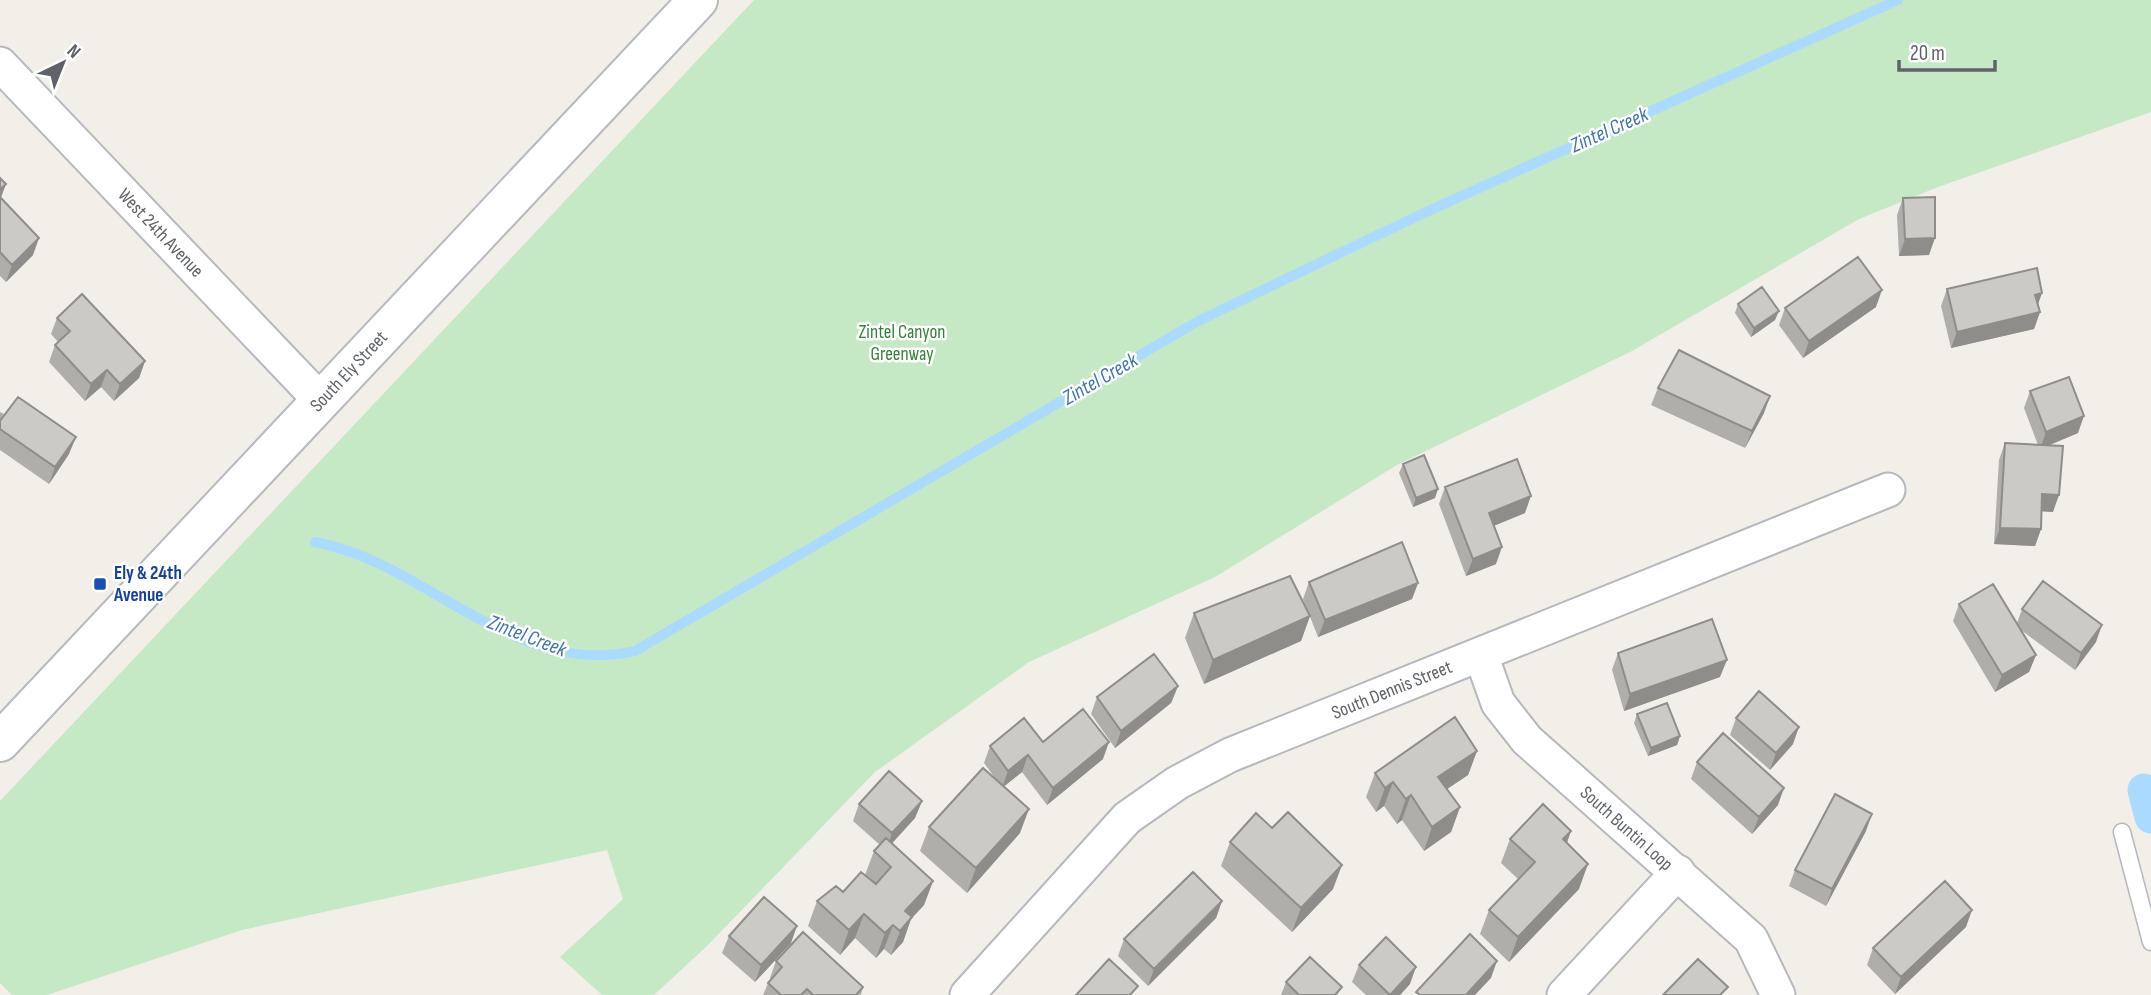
<svg xmlns="http://www.w3.org/2000/svg" width="2151" height="995" font-family="'Sofia Sans Condensed',sans-serif">
<rect width="100%" height="100%" fill="#f1efe8"/>
<!-- green -->
<path fill="#c5e8c5" d="M754,0H2151V112L1938,187L1859,219L1632,351L1397,465L1215,577L1029,662L875,772L707,946L654,995H602L560,957L623,899L607,850L242,930L47,995H12L0,983V801Z"/>
<g fill="none" stroke-linecap="round" stroke-linejoin="round">
<!-- stream -->
<path stroke="#aadaff" stroke-width="10" d="M315,542C428,563 513,679 635,651L1198,321L1426,212L1898,0"/>
<!-- canal -->
<path stroke="#aadaff" stroke-width="33" d="M2144,790L2151,817"/>
<!-- lane casing -->
<g stroke="#b5b8bc" stroke-width="19">
<path id="lane" d="M2122,832L2151,942"/>
</g>
<!-- street casing -->
<g stroke="#b5b8bc" stroke-width="37">
<g id="street">
<path id="s1" d="M0,64L321,401"/>
<path id="s2" d="M1481,655L1498,703L1527,740L1751,939L1778,995"/>
<path id="s3" d="M967,995L1127,818L1177,783L1230,755L1888,490"/>
<path d="M1564,995L1678,872"/>
</g>
</g>
<!-- secondary casing -->
<g stroke="#b6babf" stroke-width="42">
<g id="secondary">
<path id="s4" d="M0,742L698,0"/>
</g>
</g>
<!-- lane -->
<use href="#lane" stroke="#fff" stroke-width="16"/>
<!-- street -->
<use href="#street" stroke="#fff" stroke-width="33"/>
<!-- secondary -->
<use href="#secondary" stroke="#fff" stroke-width="38"/>
</g>
<!-- wall -->
<path fill="#afaea9" d="M0,178L6,184L1,198L33,255L6,282L0,276Z
M1903,198L1929,255L1899,256L1897,215Z
M1947,289L2038,304L2040,312L2034,329L1951,348L1941,306Z
M1738,304L1775,320L1751,337L1735,313Z
M1876,307L1803,358L1779,325L1785,308Z
M57,318L145,361L139,378L114,401L101,387L85,401L49,362L55,345L58,342L51,334Z
M1658,388L1764,413L1745,448L1651,405Z
M2030,391L2078,433L2049,445L2053,512L2042,511L2041,529L2035,546L1994,544L1999,460L2005,443L2038,445L2024,408Z
M0,412L4,414L2,418L69,454L49,484L0,450Z
M1403,464L1435,498L1413,507L1399,473Z
M1445,487L1525,513L1494,526L1496,564L1466,576L1439,504Z
M1309,582L1418,583L1412,599L1318,637L1303,599Z
M1959,604L2017,623L2022,609L2096,642L2075,670L2021,630L2036,655L2029,672L1995,692L1953,621Z
M1194,613L1310,616L1301,641L1204,684L1185,638Z
M1618,653L1720,677L1624,711L1612,670Z
M1178,686L1171,703L1115,748L1091,714L1097,697Z
M1637,714L1680,736L1677,745L1648,756L1634,723Z
M1736,718L1793,744L1770,770L1730,735Z
M1043,742L1103,759L1047,805L1022,772L1004,786L1020,833L967,893L920,851L929,827L995,778L984,763L990,746Z
M1477,751L1468,775L1447,789L1460,807L1451,832L1424,851L1402,820L1397,824L1384,806L1376,812L1366,797L1375,773Z
M1697,762L1778,805L1752,834L1691,779Z
M922,801L915,818L892,843L933,881L924,905L911,919L903,942L891,955L884,949L876,958L855,938L840,955L808,926L817,901L843,892L865,875L874,851L880,845L853,821L859,804Z
M1571,831L1567,843L1579,889L1509,962L1480,934L1489,910L1518,879L1501,863L1510,839Z
M1866,831L1826,906L1789,886L1795,870Z
M1230,842L1333,889L1292,932L1221,866Z
M1222,901L1216,918L1148,986L1118,956L1124,939Z
M1966,927L1895,994L1867,965L1873,948Z
M729,936L791,943L755,982L722,953Z
M776,961L863,987L861,995H763L768,983L771,979L770,978Z
M1359,965L1410,984L1400,995H1366L1352,982Z
M1286,982L1339,995H1281Z"/>
<!-- shaded-wall -->
<path fill="#8f8d8a" d="M6,184L0,199V189Z
M39,238L33,255L6,282L12,265Z
M1935,238L1929,255L1899,256L1905,239Z
M1882,290L1876,307L1803,358L1809,341Z
M2042,293L2036,310L2035,295Z
M1779,311L1775,320L1751,337L1754,328Z
M2040,312L2034,329L1951,348L1957,332Z
M145,361L139,378L114,401L120,384Z
M107,370L101,387L85,401L91,384Z
M1770,396L1764,413L1745,448L1752,431Z
M2084,416L2078,433L2040,449L2046,432Z
M76,437L69,454L49,484L55,467Z
M1438,489L1435,498L1413,507L1416,498Z
M2042,494L2059,495L2053,512L2036,511Z
M1531,496L1525,513L1483,530L1489,513Z
M2000,528L2041,529L2035,546L1994,544Z
M1502,547L1496,564L1466,576L1473,559Z
M1418,583L1412,599L1318,637L1325,620Z
M1310,616L1301,641L1204,684L1213,660Z
M2102,625L2096,642L2075,670L2081,653Z
M2036,655L2029,672L1995,692L2002,675Z
M1727,660L1720,677L1624,711L1630,694Z
M1178,686L1171,703L1115,748L1121,731Z
M1799,727L1793,744L1770,770L1776,753Z
M1680,736L1677,745L1648,756L1651,748Z
M1109,742L1103,759L1047,805L1053,788Z
M1477,751L1468,775L1429,801L1438,777Z
M1028,755L1022,772L1002,788L1008,771Z
M1393,782L1384,806L1376,812L1385,788Z
M1784,788L1778,805L1752,834L1759,817Z
M1411,795L1402,820L1397,824L1406,799Z
M922,801L915,818L886,850L892,833Z
M1460,807L1451,832L1424,851L1432,827Z
M1029,809L1020,833L967,893L976,868Z
M1872,814L1866,831L1826,906L1832,889Z
M1571,831L1562,855L1563,839Z
M1588,864L1579,889L1509,962L1518,937Z
M1342,865L1333,889L1292,932L1301,908Z
M933,881L924,905L911,919L903,942L891,955L900,931L905,911Z
M1222,901L1216,918L1148,986L1154,969Z
M1972,910L1966,927L1895,994L1901,977Z
M864,914L855,938L840,955L849,930Z
M893,925L884,949L876,958L885,933Z
M797,926L791,943L755,982L761,965Z
M1497,961L1491,978L1475,995H1466Z
M1416,967L1410,984L1400,995H1390Z"/>
<!-- building -->
<path fill="#cccac5" stroke="#8f8d8a" stroke-width="2" d="M0,178L6,184L0,189Z
M0,197L39,238L12,265L0,252Z
M1935,197V238L1905,239L1903,198Z
M1858,257L1882,290L1809,341L1785,308Z
M2037,268L2042,293L2035,295L2040,312L1957,332L1947,289Z
M1762,287L1779,311L1754,328L1738,304Z
M82,294L145,361L120,384L107,370L91,384L55,345L70,331L57,318Z
M1679,350L1770,396L1752,431L1658,388Z
M2069,377L2084,416L2046,432L2030,391Z
M18,397L76,437L55,467L0,429V421Z
M2005,443L2063,446L2059,495L2042,494L2041,529L2000,528Z
M1424,455L1438,489L1416,498L1403,464Z
M1517,459L1531,496L1489,513L1502,547L1473,559L1445,487Z
M1402,542L1418,583L1325,620L1309,582Z
M1290,576L1310,616L1213,660L1194,613Z
M2043,581L2102,625L2081,653L2022,609Z
M1993,584L2036,655L2002,675L1959,604Z
M1712,619L1727,660L1630,694L1618,653Z
M1154,654L1178,686L1121,731L1097,697Z
M1759,691L1799,727L1776,753L1736,718Z
M1667,703L1680,736L1651,748L1637,714Z
M1083,709L1109,742L1053,788L1028,755L1008,771L990,746L1024,718L1043,742Z
M1455,717L1477,751L1438,777L1460,807L1432,827L1411,795L1406,799L1393,782L1385,788L1375,773Z
M1723,733L1784,788L1759,817L1697,762Z
M983,768L1029,809L976,868L929,827Z
M889,771L922,801L892,833L859,804Z
M1835,794L1872,814L1832,889L1795,870Z
M1543,804L1571,831L1563,839L1588,864L1518,937L1489,910L1535,862L1510,839Z
M1288,812L1342,865L1301,908L1230,842L1256,813L1272,828Z
M886,838L933,881L905,911L912,917L900,931L893,925L885,933L864,914L849,930L817,901L836,886L843,892L861,872L876,884L891,867L874,851Z
M1193,872L1222,901L1154,969L1124,939Z
M1945,881L1972,910L1901,977L1873,948Z
M764,897L797,926L761,965L729,936Z
M803,932L863,987L856,995H813L807,989L801,995H781L768,983L782,967L776,961Z
M1470,934L1497,961L1466,995H1420L1416,992Z
M1386,937L1416,967L1390,995L1359,965Z
M1310,957L1342,987L1335,995H1299L1286,982Z
M1109,959L1138,986L1130,995H1076Z
M1698,959L1728,987L1720,995H1663Z"/>
<!-- markers -->
<rect fill="#1a4fb4" stroke="#fff" stroke-width="2.5" x="93" y="577" width="14" height="14" rx="3.5"/>
<g text-anchor="middle" dominant-baseline="central" stroke-width="5" stroke-linejoin="round" paint-order="stroke">
<!-- street labels -->
<g font-size="19" fill="#5f6368" stroke="#fff">
<text stroke="none"><textPath href="#s1" startOffset="233">West 24th Avenue</textPath></text>
<text stroke="none"><textPath href="#s4" startOffset="509">South Ely Street</textPath></text>
<text stroke="none"><textPath href="#s3" startOffset="534">South Dennis Street</textPath></text>
<text stroke="none"><textPath href="#s2" startOffset="231">South Buntin Loop</textPath></text>
</g>
<!-- park labels -->
<g font-size="19" fill="#348238" stroke="#fff">
<text x="902" y="332">Zintel Canyon<tspan x="902" dy="22">Greenway</tspan></text>
</g>
<!-- transit labels -->
<g font-size="19" font-weight="bold" fill="#164399" stroke="#fff" text-anchor="start">
<text x="114" y="573">Ely &amp; 24th<tspan x="114" dy="22">Avenue</tspan></text>
</g>
<!-- water labels -->
<g font-size="21" font-style="italic" fill="#4174aa" stroke="#fff">
<text transform="translate(1609 130) rotate(-24)">Zintel Creek</text>
<text transform="translate(1100 379) rotate(-30)">Zintel Creek</text>
<text transform="translate(527 636) rotate(21)">Zintel Creek</text>
</g>
</g>
<!-- north arrow -->
<g transform="translate(63 63) rotate(43)" stroke="#ffffff" stroke-width="5" paint-order="stroke">
<path d="M0-5L12 26L0 18L-12 26Z" fill="#5f6368"/>
<text y="-10" font-size="19" font-weight="bold" text-anchor="middle" fill="#5f6368">N</text>
</g>
<!-- scale -->
<path d="M1899 60v10h96v-10" fill="none" stroke="#5f6368" stroke-width="3.5"/>
<text x="1910" y="60" font-size="21" fill="#5f6368" stroke="#ffffff" stroke-width="5" paint-order="stroke">20 m</text>
</svg>
